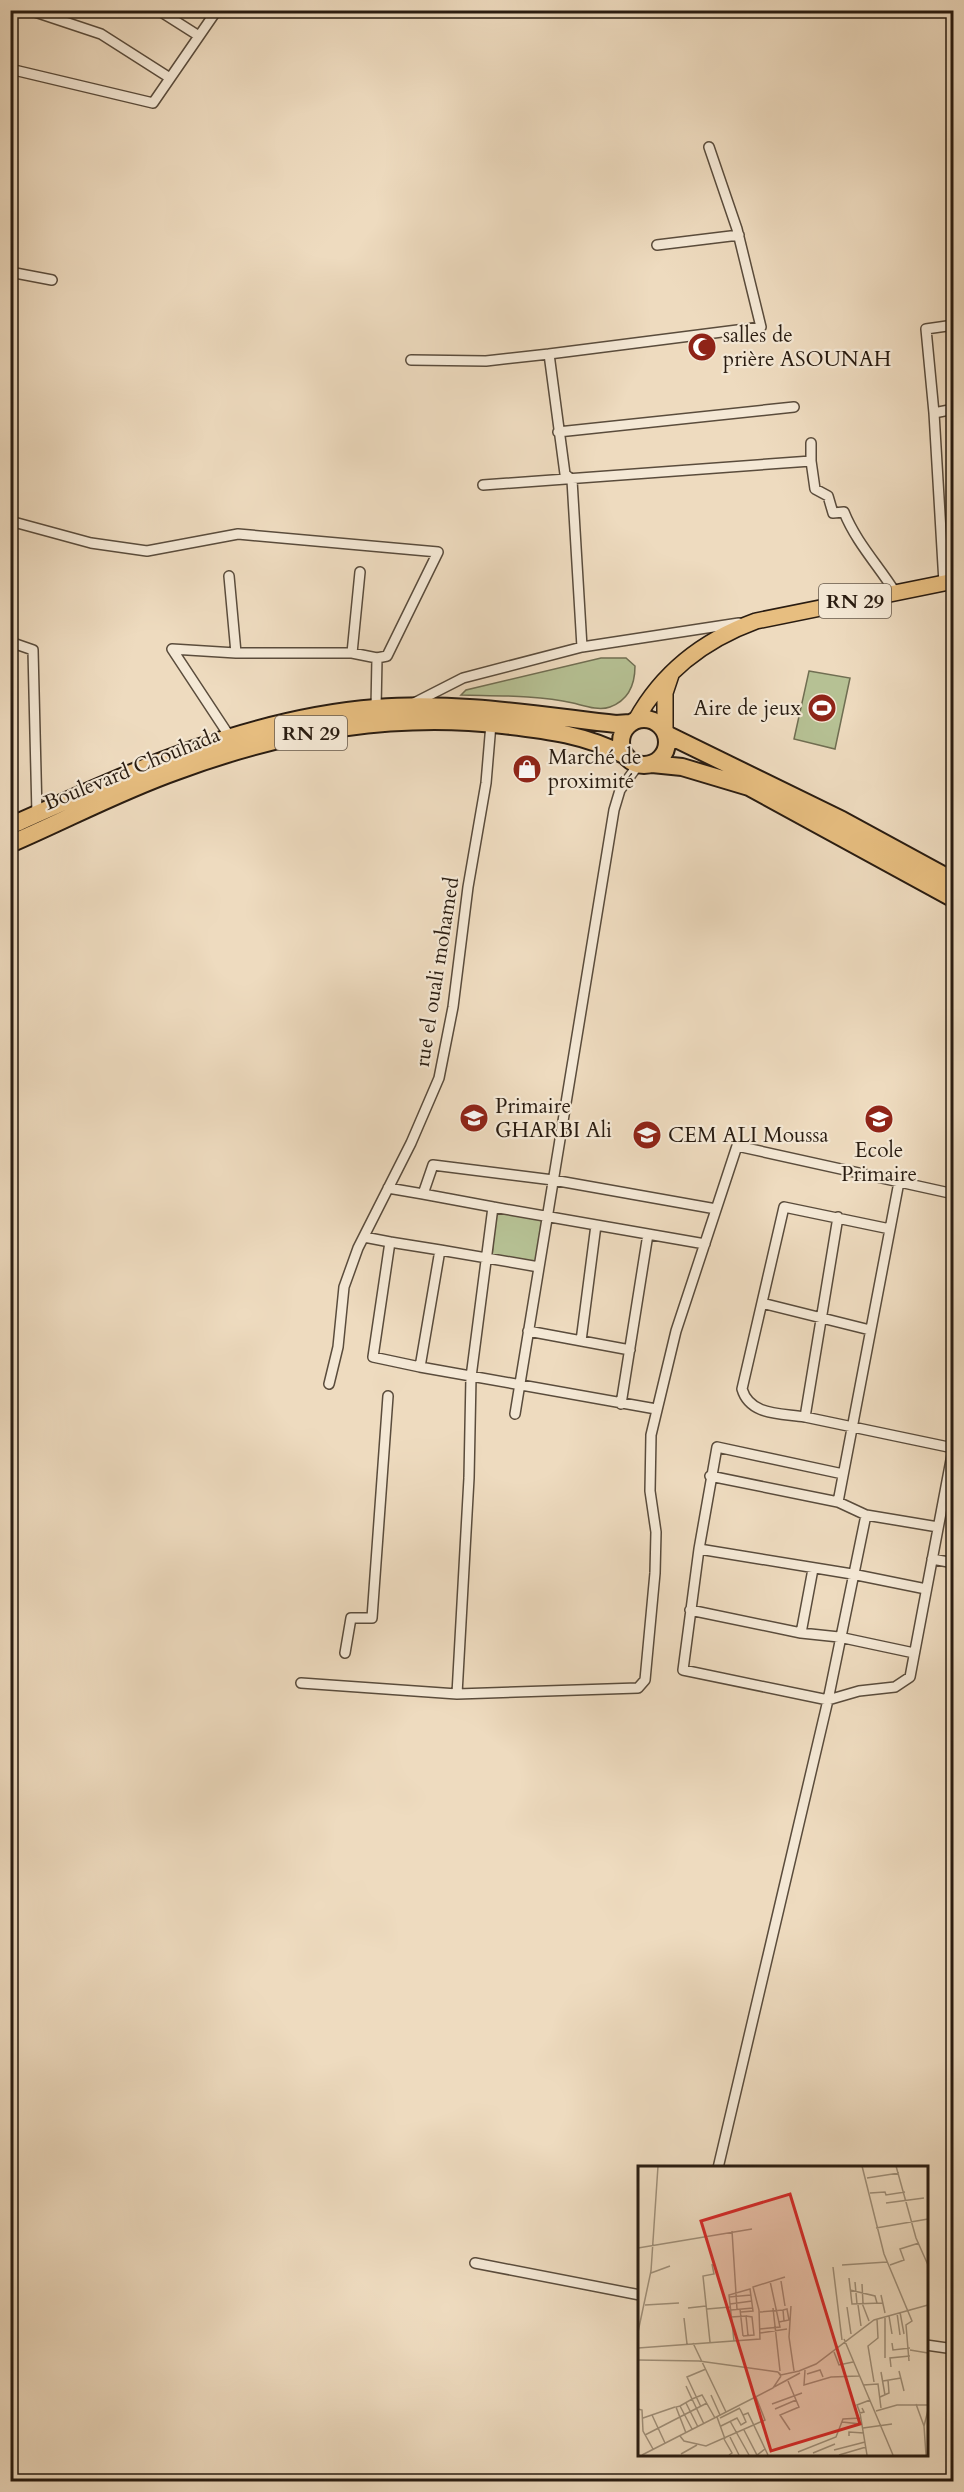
<svg xmlns="http://www.w3.org/2000/svg" width="964" height="2492" font-family="Cardo,serif">
<rect width="100%" height="100%" fill="#eedbbf"/>
<filter id="stains"><feTurbulence type="fractalNoise" baseFrequency=".00333" numOctaves="4"/><feColorMatrix values="0 0 0 0 .2 0 0 0 0 .09 0 0 0 0 .02 0 0 0 .5 -.17"/></filter>
<radialGradient id="worn" r=".72"><stop offset=".6" stop-color="#630" stop-opacity="0"/><stop offset="1" stop-color="#630" stop-opacity=".3"/></radialGradient>
<!-- green -->
<path fill="#b6c194" stroke="#706e52" stroke-width="1.5" d="M601,658H626L635,666C635,685 629,700 610,707C599,711 585,706 573,703C537,695 498,696 461,695L466,690Z
M809,671L850,678L835,749L794,739Z
M496,1211L543,1219L536,1264L492,1256Z"/>
<g fill="none" stroke-linecap="round" stroke-linejoin="round">
<!-- street casing -->
<g stroke="#5a4c3c" stroke-width="12">
<path id="street" d="M29,10L101,34L170,78
M158,10L199,36
M10,69L153,103L217,10
M657,245L739,235
M10,272L52,280
M411,360L486,361L549,354
M934,413L954,409
M558,432L794,407
M811,443V461L815,489L828,496L833,513L844,512C856,542 878,565 895,592
M483,485L811,461
M10,521L91,543L147,551L238,534L438,552L387,656L377,658L376,708
M229,576L236,653H352L377,658
M944,583L934,413L926,329L954,325
M10,642L33,650L37,814
M582,647L572,480L565,474L549,354L761,327L737,229L709,147
M352,653L360,572
M414,703L463,678L582,647L739,623
M230,737L172,649L236,653
M388,1188L423,1194
M493,1207L423,1194L433,1165L553,1180L716,1209
M838,1217L805,1417L953,1448
M364,1237L390,1242
M539,1267L440,1250L420,1367L656,1409
M762,1303L870,1330
M528,1331L630,1350
M581,1341L596,1225
M420,1367L373,1357L390,1242L440,1250
M329,1384L338,1347L344,1287L358,1248L411,1143L439,1078L453,1007L468,887L486,783L491,724
M621,1404L648,1234
M515,1414L614,810L620,790L638,765
M805,1417C781,1413 750,1416 742,1389L784,1207L890,1229
M843,1474L717,1447L699,1549L683,1670L828,1700L859,1691L895,1687L910,1677L954,1444
M710,1476L838,1502L866,1515L938,1527
M838,1502L899,1182
M699,1549L852,1574L926,1589
M932,1559L954,1563
M690,1610L801,1633L839,1637L914,1653
M801,1633L813,1569
M345,1653L351,1618H372L388,1396
M301,1683L457,1694L638,1688L645,1680L655,1573L656,1532L650,1491L651,1435L676,1331L737,1146L954,1194
M457,1694L469,1478L471,1377L493,1207L705,1244
M718,2168L828,1700L866,1515
M475,2263L640,2295
M926,2345L954,2349"/>
</g>
<!-- primary casing -->
<g stroke="#291c11" stroke-width="18">
<path id="primary" d="M636,720C663,671 704,640 756,621L954,581
M665,731V693L671,675"/>
</g>
<!-- highway casing -->
<g stroke="#291c11" stroke-width="20">
<path id="highway" d="M621 742a23 23 0 1 1 46 0a23 23 0 1 1-46 0Z
M666,734L842,820L954,881
M652,764L682,767L749,787L954,899
M10,826C126,774 247,718 376,708C455,701 537,715 616,724L630,723
M10,844C66,820 120,791 177,771C282,732 393,712 503,725C547,730 587,735 626,756"/>
</g>
<!-- street -->
<use href="#street" stroke="#f4e8d5" stroke-width="9"/>
<!-- primary -->
<use href="#primary" stroke="#e7be80" stroke-width="15"/>
<!-- highway -->
<use href="#highway" stroke="#e7be80" stroke-width="16"/>
</g>
<!-- icons -->
<defs>
<g id="mosque-disc" transform="scale(1.5)"><circle r="9.5" fill="#8f2418" stroke="#f4e8d5"/><path d="M3.5-4.9A6 6 0 1 0 3.5 4.9A5 5 0 1 1 3.5-4.9Z" fill="#fff"/></g>
<g id="stadium-disc" transform="scale(1.5)"><circle r="9.5" fill="#8f2418" stroke="#f4e8d5"/><path d="M0-5a6.5 5 0 1 0 0 10a6.5 5 0 1 0 0-10ZM-3.5-1.8h7v3.6h-7Z" fill="#fff"/></g>
<g id="shop-disc" transform="scale(1.5)"><circle r="9.5" fill="#8f2418" stroke="#f4e8d5"/><path d="M-5-2.5h2.3a2.7 3.5 0 0 1 5.4 0H5L5.5 6h-11ZM-1.5-2.5h3a1.5 2.3 0 0 0-3 0Z" fill="#fff"/></g>
<g id="school-disc" transform="scale(1.5)"><circle r="9.5" fill="#8f2418" stroke="#f4e8d5"/><path d="M0-5L7-2L0 1L-7-2ZM-4 1L0 2.5L4 1V4Q0 6-4 4Z" fill="#fff"/></g>
</defs>
<g fill-rule="evenodd">
<use href="#mosque-disc" x="702" y="347"/>
<use href="#stadium-disc" x="822" y="708"/>
<use href="#shop-disc" x="527" y="769"/>
<use href="#school-disc" x="474" y="1118"/>
<use href="#school-disc" x="879" y="1119"/>
<use href="#school-disc" x="647" y="1135"/>
</g>
<g text-anchor="middle" dominant-baseline="central" stroke-width="4.5" stroke-linejoin="round" paint-order="stroke">
<!-- shield labels -->
<g fill="#f4e8d5" stroke="#66594c" stroke-width="1.5">
<rect x="819" y="584" width="72" height="34" rx="4.5"/>
<rect x="275" y="716" width="72" height="34" rx="4.5"/>
</g>
<g font-size="20" font-weight="bold" fill="#291c11">
<text x="855" y="601">RN 29</text>
<text x="311" y="733">RN 29</text>
</g>
<!-- poi labels -->
<g font-size="21" fill="#291c11" stroke="#f4e8d5" text-anchor="start">
<text x="723" y="335">salles de<tspan x="723" dy="24">prière ASOUNAH</tspan></text>
<text x="801" y="708" text-anchor="end">Aire de jeux</text>
<text x="548" y="757">Marché de<tspan x="548" dy="24">proximité</tspan></text>
<text x="495" y="1106">Primaire<tspan x="495" dy="24">GHARBI Ali</tspan></text>
<text x="668" y="1135">CEM ALI Moussa</text>
<text x="879" y="1150" text-anchor="middle">Ecole<tspan x="879" dy="24">Primaire</tspan></text>
</g>
<!-- street labels -->
<g font-size="21" fill="#291c11" stroke="#f4e8d5">
<text transform="translate(132 769) rotate(-22)">Boulevard Chouhada</text>
<text transform="translate(437 972) rotate(-81)">rue el ouali mohamed</text>
</g>
</g>
<!-- overview -->
<g transform="translate(638 2166)">
<rect width="290" height="290" fill="#eedbbf"/>
<path fill="none" stroke="#9f8f79" stroke-width="1.5" d="M224,0L246,88L274,155L268,159L271,195M258,0L278,72L290,99M229,12L261,7M232,27L247,26L248,29L267,26M248,37L286,32M238,62L290,53M94,65L99,143M0,82L114,63M204,99L249,96M252,99L266,94L262,83L281,77M195,101L204,174M13,107L32,100M211,112L214,138L245,137M143,115L147,140M217,116L219,138M224,118L225,137M212,124L237,130L239,137M243,129L247,147M91,131L113,129M224,137L231,155M92,138L114,135M7,139L41,137M220,139L223,160M153,140L151,171L156,205M209,141L213,168M50,142L68,140M135,142L142,205M69,143L92,141M102,143L105,170M93,144L115,142M145,144L149,143L151,154L146,155M122,146L145,144L146,155L141,156M262,146L266,168M259,147L262,169M251,150L254,168M93,151L108,150L110,169M46,152L49,178M122,163L142,161L132,115M0,166L13,105L20,0M122,167L149,163M105,170L116,169L114,151L108,150M206,173L255,289M96,175L91,129L112,123L115,145L103,146M72,176L65,110L76,108L74,98M55,177L88,246M254,177L255,184L272,182M0,182L122,173L121,144L115,121L147,111M272,184L290,187M196,186L201,199L215,196M247,192V151M0,194L61,195L140,206M253,201L252,192L272,190M167,204L166,219L193,211L221,210M261,205L266,225M243,206L247,229M169,208L182,204L185,211M143,210L140,206L143,209L161,205L178,198L236,154L290,139M150,215L161,241L142,249L152,264M245,215L263,212M236,216L230,180L240,172L239,153M225,219L240,218L243,242M48,220L54,233L64,229L77,252M136,221L162,207M73,229L82,249M242,231L251,227L250,214M48,237L60,261M134,238L164,227M278,238L286,260M42,240L54,233L66,258M63,241L49,211L68,203M224,242L226,246L222,247L219,239L232,234M0,243L4,244L5,265L15,283M102,243L105,249L110,247L130,289M137,243L158,234M238,245L259,239H290M222,247L229,289M14,249L27,277M79,251L87,273M5,252L37,241M82,252L102,242M92,255L111,289M204,256L223,258M83,260L99,252L103,259L108,256L105,249M225,262L254,258M106,264L119,289L127,283M48,267L38,241L42,240L54,263M7,269L69,237M42,270L46,275L68,280L127,254L118,231M211,270V266L226,267M92,271L101,289M86,273L94,287L91,289M196,284L227,276M160,286L198,271L205,253L223,252M175,287L197,278M43,288L59,279M4,289L135,222L143,210M201,289L228,281M288,289L286,260L290,244"/>
<path fill="#d62828" fill-opacity="0.15" stroke="#d62828" stroke-width="3" d="M152,28L222,258L133,285L63,55Z"/>
<rect width="290" height="290" fill="none" stroke="#291c11" stroke-width="3"/>
</g>
<!-- margin -->
<rect width="964" height="2492" fill="none" stroke="#eedbbf" stroke-width="36"/>
<rect x="12" y="12" width="940" height="2468" fill="none" stroke="#291c11" stroke-width="3"/>
<rect x="18" y="18" width="928" height="2456" fill="none" stroke="#291c11" stroke-width="1.5"/>
<rect width="100%" height="100%" filter="url(#stains)"/>
<rect width="100%" height="100%" fill="url(#worn)"/>
</svg>
